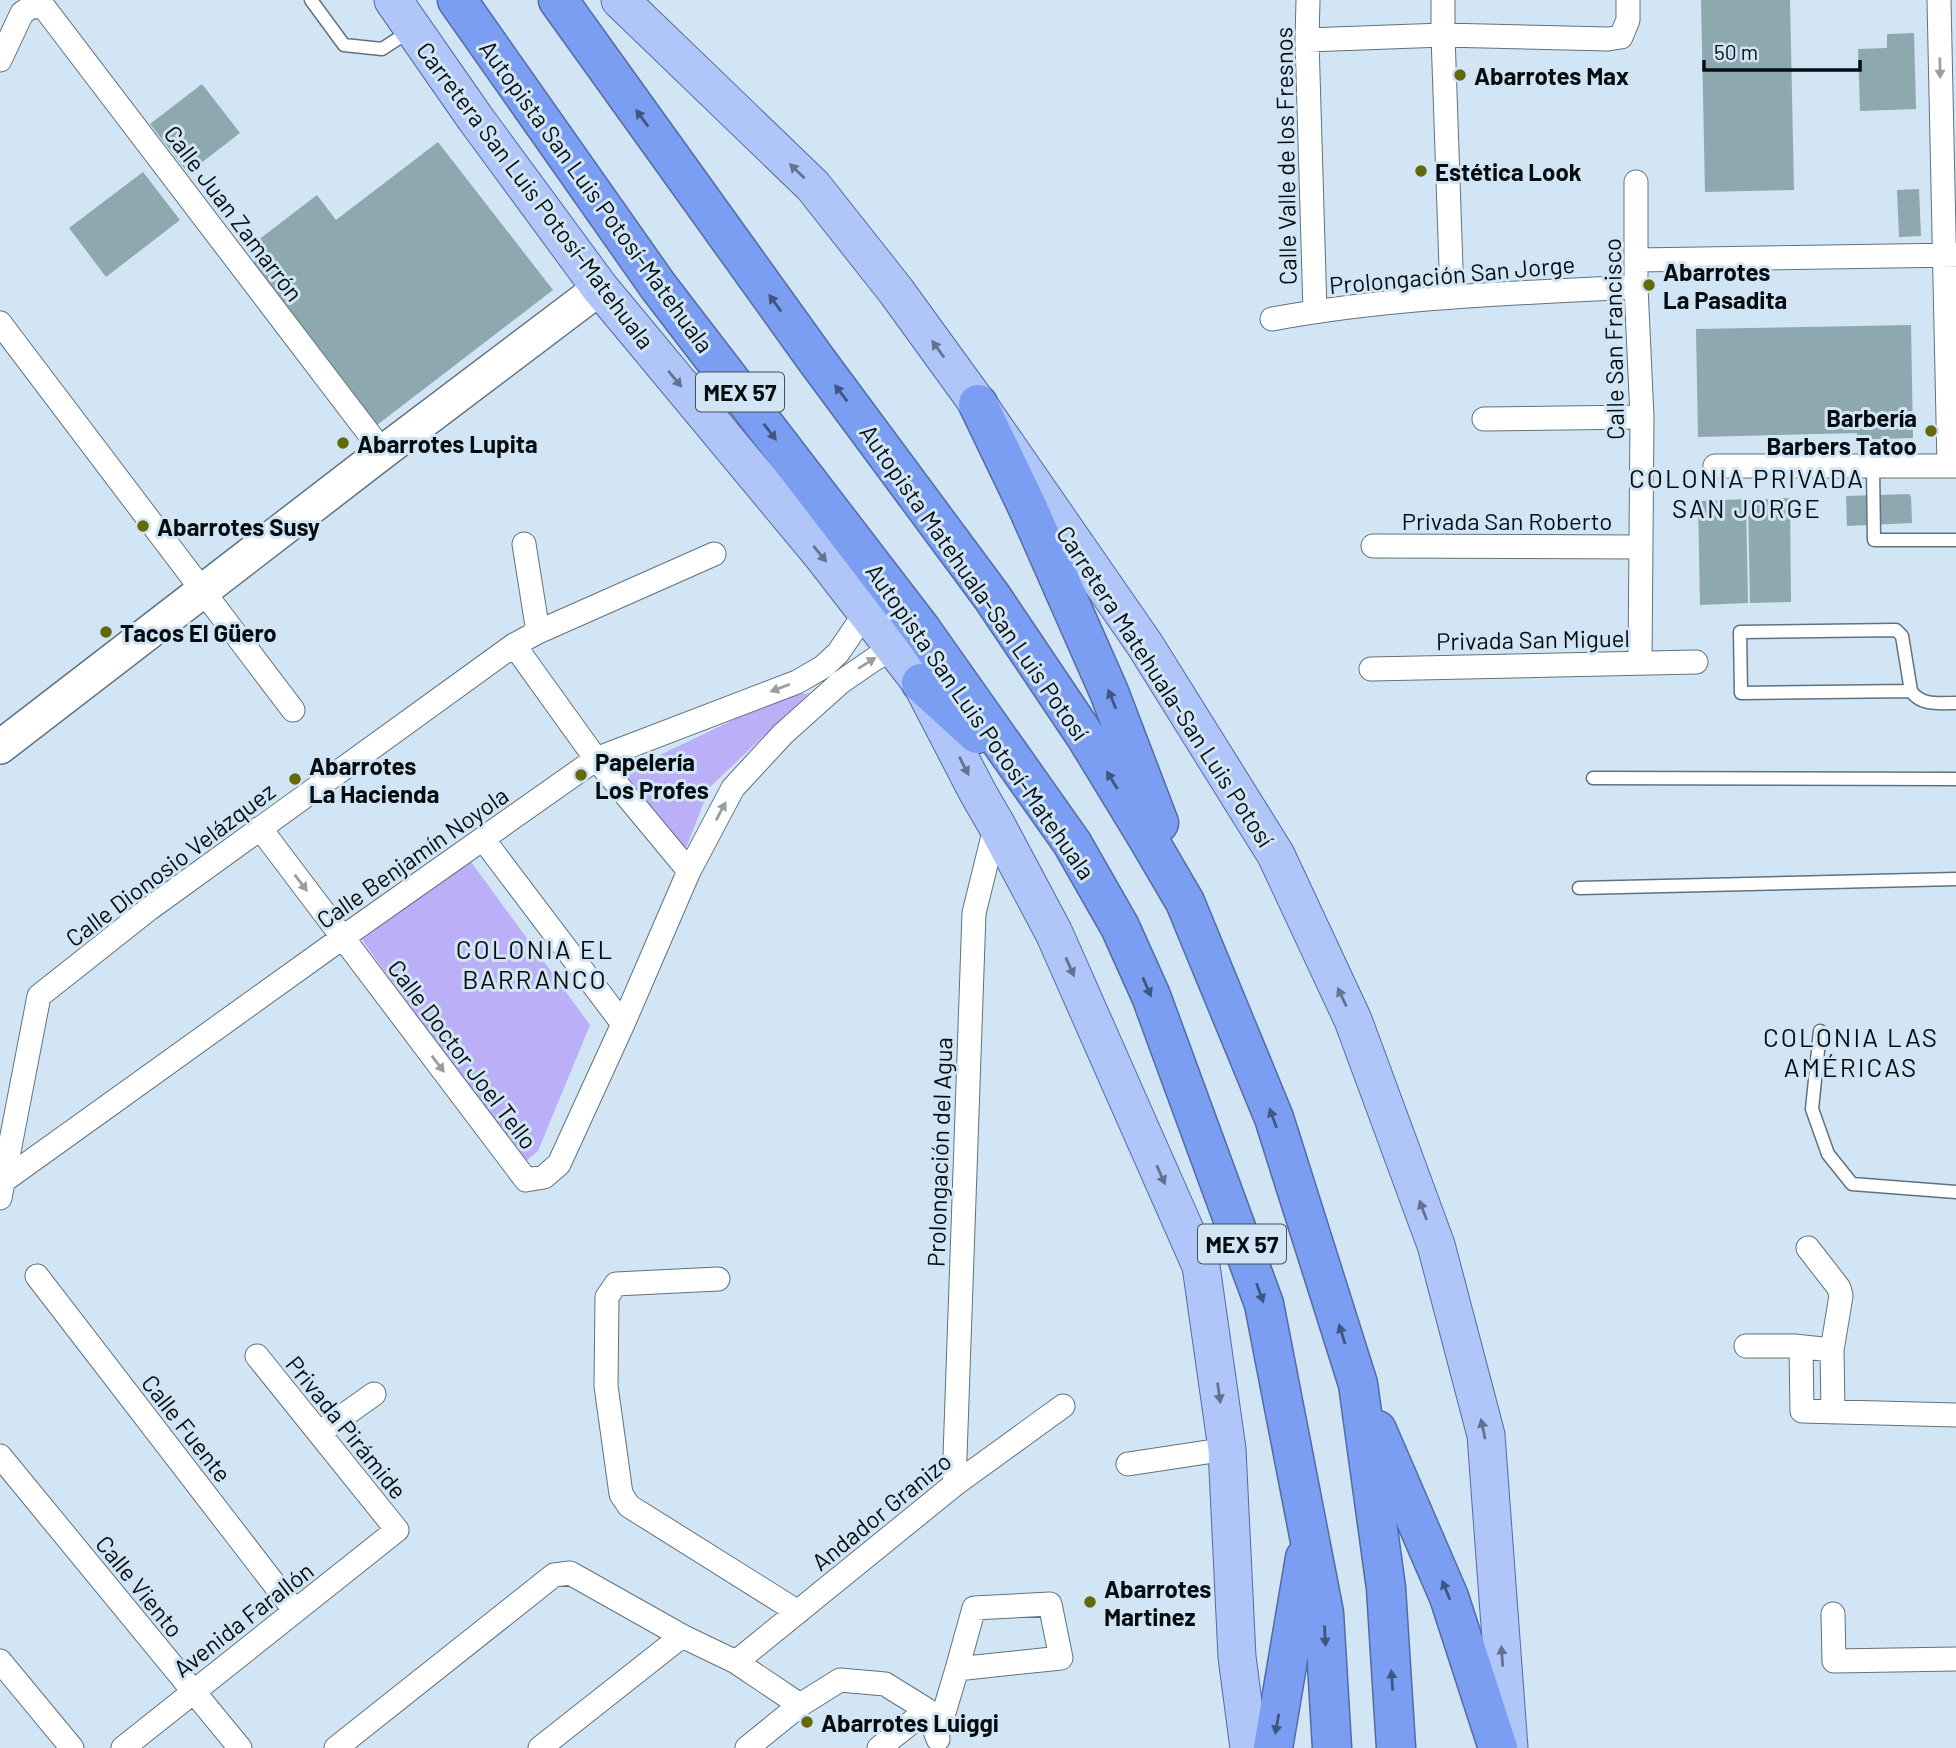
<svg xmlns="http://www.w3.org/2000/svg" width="1956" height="1748" font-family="Barlow,sans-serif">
<rect width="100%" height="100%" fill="#d1e5f4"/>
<!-- green -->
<path fill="#bbaff7" d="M809,693L710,787L684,853L622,773L781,697Z
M469,859L590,1025L538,1151L524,1163L362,940Z"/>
<!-- building -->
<path fill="#8ea8af" d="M1701,0H1790L1794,190L1705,192Z
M1914,33L1916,109L1860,111L1858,49L1887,48V34Z
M202,84L240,133L188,173L150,124Z
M438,142L553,290L377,425L253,263L262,256L253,244L317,195L336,220Z
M143,172L180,220L106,277L69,228Z
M1919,189L1921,236L1899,237L1897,190Z
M1911,325L1913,438L1857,440V433L1698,437L1696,329Z
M1909,494L1911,497L1912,523L1847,526L1846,496Z
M1790,498L1791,602L1750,603L1748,500Z
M1746,499L1748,603L1700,605L1698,501Z"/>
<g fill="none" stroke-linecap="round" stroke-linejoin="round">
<!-- lane casing -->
<g stroke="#60727f" stroke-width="15">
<path id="lane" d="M311,0L344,45L382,49L399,38
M1873,466L1874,540H1956
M1911,691L1741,693L1740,632L1896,630L1902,636L1911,691C1921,706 1939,703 1956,703
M1593,778L1956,779
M1579,888L1956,879
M1820,1031L1812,1109L1828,1154L1852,1184L1956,1192"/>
</g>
<!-- street casing -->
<g stroke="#60727f" stroke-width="25">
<path id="street" d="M1308,0L1307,40L1315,311
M1443,0V35L1452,296
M1939,0L1949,466
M1307,40L1443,35L1608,39L1621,37L1628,20V0
M0,60L22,13L31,7L43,6L383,452
M1636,182V287L1642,417L1640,663
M1637,260L1956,255
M1272,319C1392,297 1514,293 1636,287
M0,323L293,710
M1484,419L1642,417
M1715,466H1956
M524,544L538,632
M1373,546L1641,547
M514,645L596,759L689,871
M1371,669L1696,662
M260,828L526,1180L544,1177L559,1164L623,1024L689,871L733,788L783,734L841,682L876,658L895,649
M483,839L623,1024
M2,1182L342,938L596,759L797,682L823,667L838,653L866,612
M0,1198L39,996L149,909L514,645L538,632L714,554
M1808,1248L1839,1288L1841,1296L1832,1350
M37,1276L295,1611
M718,1279L616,1284L607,1297L606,1386L621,1494L629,1506L798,1612
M1746,1346H1794L1832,1350L1833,1412
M1801,1347L1802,1411L1956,1415
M319,1433L374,1394
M0,1456L240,1748
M1128,1464L1227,1449
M954,1485L974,913L996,824
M1833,1614L1834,1661L1956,1659
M0,1661L72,1748
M736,1662L954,1485L1063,1406
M937,1736L957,1669L1061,1658L1050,1604L974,1608L957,1669
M123,1748L397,1530L257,1356
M336,1748L554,1575L570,1573L682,1636L736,1662L800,1705
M540,1748L682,1636
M747,1748L800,1705L840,1680L885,1684L927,1710L938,1739
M879,1748L927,1710"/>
</g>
<!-- secondary casing -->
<g stroke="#60727f" stroke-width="36">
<path id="secondary" d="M0,747L383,452L600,288"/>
</g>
<!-- primary casing -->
<g stroke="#526ba4" stroke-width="39">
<path id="primary" d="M393,0L475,118L600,288L821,554L921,683L978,793L996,824L1054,933L1201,1266L1227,1449L1237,1657L1249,1748
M620,0L813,186L896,291L978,404L1145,645L1276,855L1353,1020L1436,1245L1486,1435L1509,1748"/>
</g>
<!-- highway casing -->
<g stroke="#526ba4" stroke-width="41">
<path id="highway" d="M457,0L658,286L921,629L1072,843L1120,927L1151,996L1264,1304L1324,1613L1332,1748
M558,0L815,358L992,597L1086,737L1147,837L1185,902L1274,1118L1358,1384L1386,1588L1396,1748
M978,404L1027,506L1109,692L1159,823
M921,683L977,734
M1377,1430L1449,1597L1498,1748
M1273,1748L1305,1558"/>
</g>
<!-- lane -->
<use href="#lane" stroke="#fff" stroke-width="12"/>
<!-- street -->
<use href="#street" stroke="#fff" stroke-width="23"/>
<!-- secondary -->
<use href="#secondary" stroke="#fff" stroke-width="33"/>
<!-- primary -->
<use href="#primary" stroke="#b0c5f8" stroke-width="37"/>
<!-- highway -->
<use href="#highway" stroke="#7b9ef3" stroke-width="38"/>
</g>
<!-- one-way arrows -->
<defs><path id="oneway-solid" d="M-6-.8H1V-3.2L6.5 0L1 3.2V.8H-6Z" transform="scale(1.75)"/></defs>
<g fill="#9b9ea0">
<use href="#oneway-solid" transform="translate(1940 68) rotate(89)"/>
<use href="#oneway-solid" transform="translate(867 663) rotate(-32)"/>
<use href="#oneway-solid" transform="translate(780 688) rotate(159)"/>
<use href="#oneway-solid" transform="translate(721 811) rotate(-62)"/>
<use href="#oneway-solid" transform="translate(301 883) rotate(53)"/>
<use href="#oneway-solid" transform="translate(438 1064) rotate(53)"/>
</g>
<g fill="#405682">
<use href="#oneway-solid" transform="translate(642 118) rotate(-126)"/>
<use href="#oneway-solid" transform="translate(775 303) rotate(-126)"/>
<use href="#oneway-solid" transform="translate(841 393) rotate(-127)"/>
<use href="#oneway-solid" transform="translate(770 432) rotate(53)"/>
<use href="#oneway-solid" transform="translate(1112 699) rotate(-112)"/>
<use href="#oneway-solid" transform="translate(1112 780) rotate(-122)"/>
<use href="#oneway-solid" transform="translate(1147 987) rotate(66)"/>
<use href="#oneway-solid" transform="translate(1273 1118) rotate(-110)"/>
<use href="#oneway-solid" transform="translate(1260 1293) rotate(70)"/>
<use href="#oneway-solid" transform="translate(1342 1334) rotate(-107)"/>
<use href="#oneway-solid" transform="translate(1446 1590) rotate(-112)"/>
<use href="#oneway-solid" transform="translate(1325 1636) rotate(87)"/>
<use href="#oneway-solid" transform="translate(1392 1680) rotate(-94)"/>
<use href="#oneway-solid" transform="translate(1277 1724) rotate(100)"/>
</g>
<g fill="#647290">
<use href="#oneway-solid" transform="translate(797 171) rotate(-136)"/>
<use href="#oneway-solid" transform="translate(938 349) rotate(-126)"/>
<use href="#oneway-solid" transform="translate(675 379) rotate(50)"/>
<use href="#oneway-solid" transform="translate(820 554) rotate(51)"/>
<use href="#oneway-solid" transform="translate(964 766) rotate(63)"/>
<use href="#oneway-solid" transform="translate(1070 967) rotate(66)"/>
<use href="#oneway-solid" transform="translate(1342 997) rotate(-115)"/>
<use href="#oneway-solid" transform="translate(1161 1175) rotate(66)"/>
<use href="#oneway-solid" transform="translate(1423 1210) rotate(-110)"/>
<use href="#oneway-solid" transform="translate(1219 1393) rotate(82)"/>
<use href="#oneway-solid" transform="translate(1483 1429) rotate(-102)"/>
<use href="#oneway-solid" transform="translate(1502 1656) rotate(-94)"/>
</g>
<!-- markers -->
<g fill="#646908" stroke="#d1e5f4" stroke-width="2.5">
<circle cx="1460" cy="75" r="7"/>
<circle cx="1421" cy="171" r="7"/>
<circle cx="1649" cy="285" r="7"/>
<circle cx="1931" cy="431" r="7"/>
<circle cx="343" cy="443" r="7"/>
<circle cx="143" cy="526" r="7"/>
<circle cx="106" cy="632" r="7"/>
<circle cx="581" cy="775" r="7"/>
<circle cx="295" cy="779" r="7"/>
<circle cx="1090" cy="1602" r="7"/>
<circle cx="807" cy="1722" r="7"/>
</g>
<g text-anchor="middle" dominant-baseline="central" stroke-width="6" stroke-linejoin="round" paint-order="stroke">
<!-- shield labels -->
<g fill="#d1e5f4" stroke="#434e55" stroke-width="2">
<rect x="696" y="372.5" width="88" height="39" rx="5"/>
<rect x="1198" y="1224.5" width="88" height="39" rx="5"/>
</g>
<g font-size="23" font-weight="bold" fill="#060d11">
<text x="740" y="392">MEX 57</text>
<text x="1242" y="1244">MEX 57</text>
</g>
<!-- poi labels -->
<g font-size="24" font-weight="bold" fill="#060d11" stroke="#d1e5f4" text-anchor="start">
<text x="1474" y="75">Abarrotes Max</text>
<text x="1435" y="171">Estética Look</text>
<text x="1663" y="271">Abarrotes<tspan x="1663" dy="28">La Pasadita</tspan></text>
<text x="1917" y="417" text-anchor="end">Barbería<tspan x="1917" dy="28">Barbers Tatoo</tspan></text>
<text x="357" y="443">Abarrotes Lupita</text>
<text x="157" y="526">Abarrotes Susy</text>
<text x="120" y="632">Tacos El Güero</text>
<text x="595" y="761">Papelería<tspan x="595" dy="28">Los Profes</tspan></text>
<text x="309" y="765">Abarrotes<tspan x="309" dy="28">La Hacienda</tspan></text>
<text x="1104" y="1588">Abarrotes<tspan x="1104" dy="28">Martinez</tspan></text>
<text x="821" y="1722">Abarrotes Luiggi</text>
</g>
<!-- street labels -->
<g font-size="24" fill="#060d11" stroke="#d1e5f4">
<text transform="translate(1285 156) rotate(-91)">Calle Valle de los Fresnos</text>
<text transform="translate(536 195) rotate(53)">Carretera San Luis Potosí-Matehuala</text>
<text transform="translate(597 196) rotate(54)">Autopista San Luis Potosí-Matehuala</text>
<text transform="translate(234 213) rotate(53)">Calle Juan Zamarrón</text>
<text transform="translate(1452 274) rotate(-5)">Prolongación San Jorge</text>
<text transform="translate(1613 339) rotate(-91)">Calle San Francisco</text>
<text x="1507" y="520">Privada San Roberto</text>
<text transform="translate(975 582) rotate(55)">Autopista Matehuala-San Luis Potosí</text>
<text transform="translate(1533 639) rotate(-1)">Privada San Miguel</text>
<text transform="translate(1166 686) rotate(57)">Carretera Matehuala-San Luis Potosí</text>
<text transform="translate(981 721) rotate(55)">Autopista San Luis Potosí-Matehuala</text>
<text transform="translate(412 857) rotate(-35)">Calle Benjamín Noyola</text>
<text transform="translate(170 864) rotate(-37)">Calle Dionosio Velázquez</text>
<text transform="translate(463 1054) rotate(53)">Calle Doctor Joel Tello</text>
<text transform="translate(939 1152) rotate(-88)">Prolongación del Agua</text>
<text transform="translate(347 1427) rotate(51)">Privada Pirámide</text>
<text transform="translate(187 1428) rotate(52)">Calle Fuente</text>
<text transform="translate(881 1511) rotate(-39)">Andador Granizo</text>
<text transform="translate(140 1586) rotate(51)">Calle Viento</text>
<text transform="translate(243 1619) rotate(-38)">Avenida Farallón</text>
</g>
<!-- neighbourhood labels -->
<g font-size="26" letter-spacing="2" fill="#060d11" stroke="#d1e5f4">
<text x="1747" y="477">COLONIA PRIVADA<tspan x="1747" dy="30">SAN JORGE</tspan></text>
<text x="535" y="948">COLONIA EL<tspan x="535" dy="30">BARRANCO</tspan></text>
<text x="1851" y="1036">COLONIA LAS<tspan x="1851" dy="30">AMÉRICAS</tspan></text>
</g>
</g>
<!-- scale -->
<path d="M1704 60v10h156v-10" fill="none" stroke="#060d11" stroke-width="3.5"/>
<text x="1714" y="60" font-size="21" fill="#060d11" stroke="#d1e5f4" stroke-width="5" paint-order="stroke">50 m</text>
</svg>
